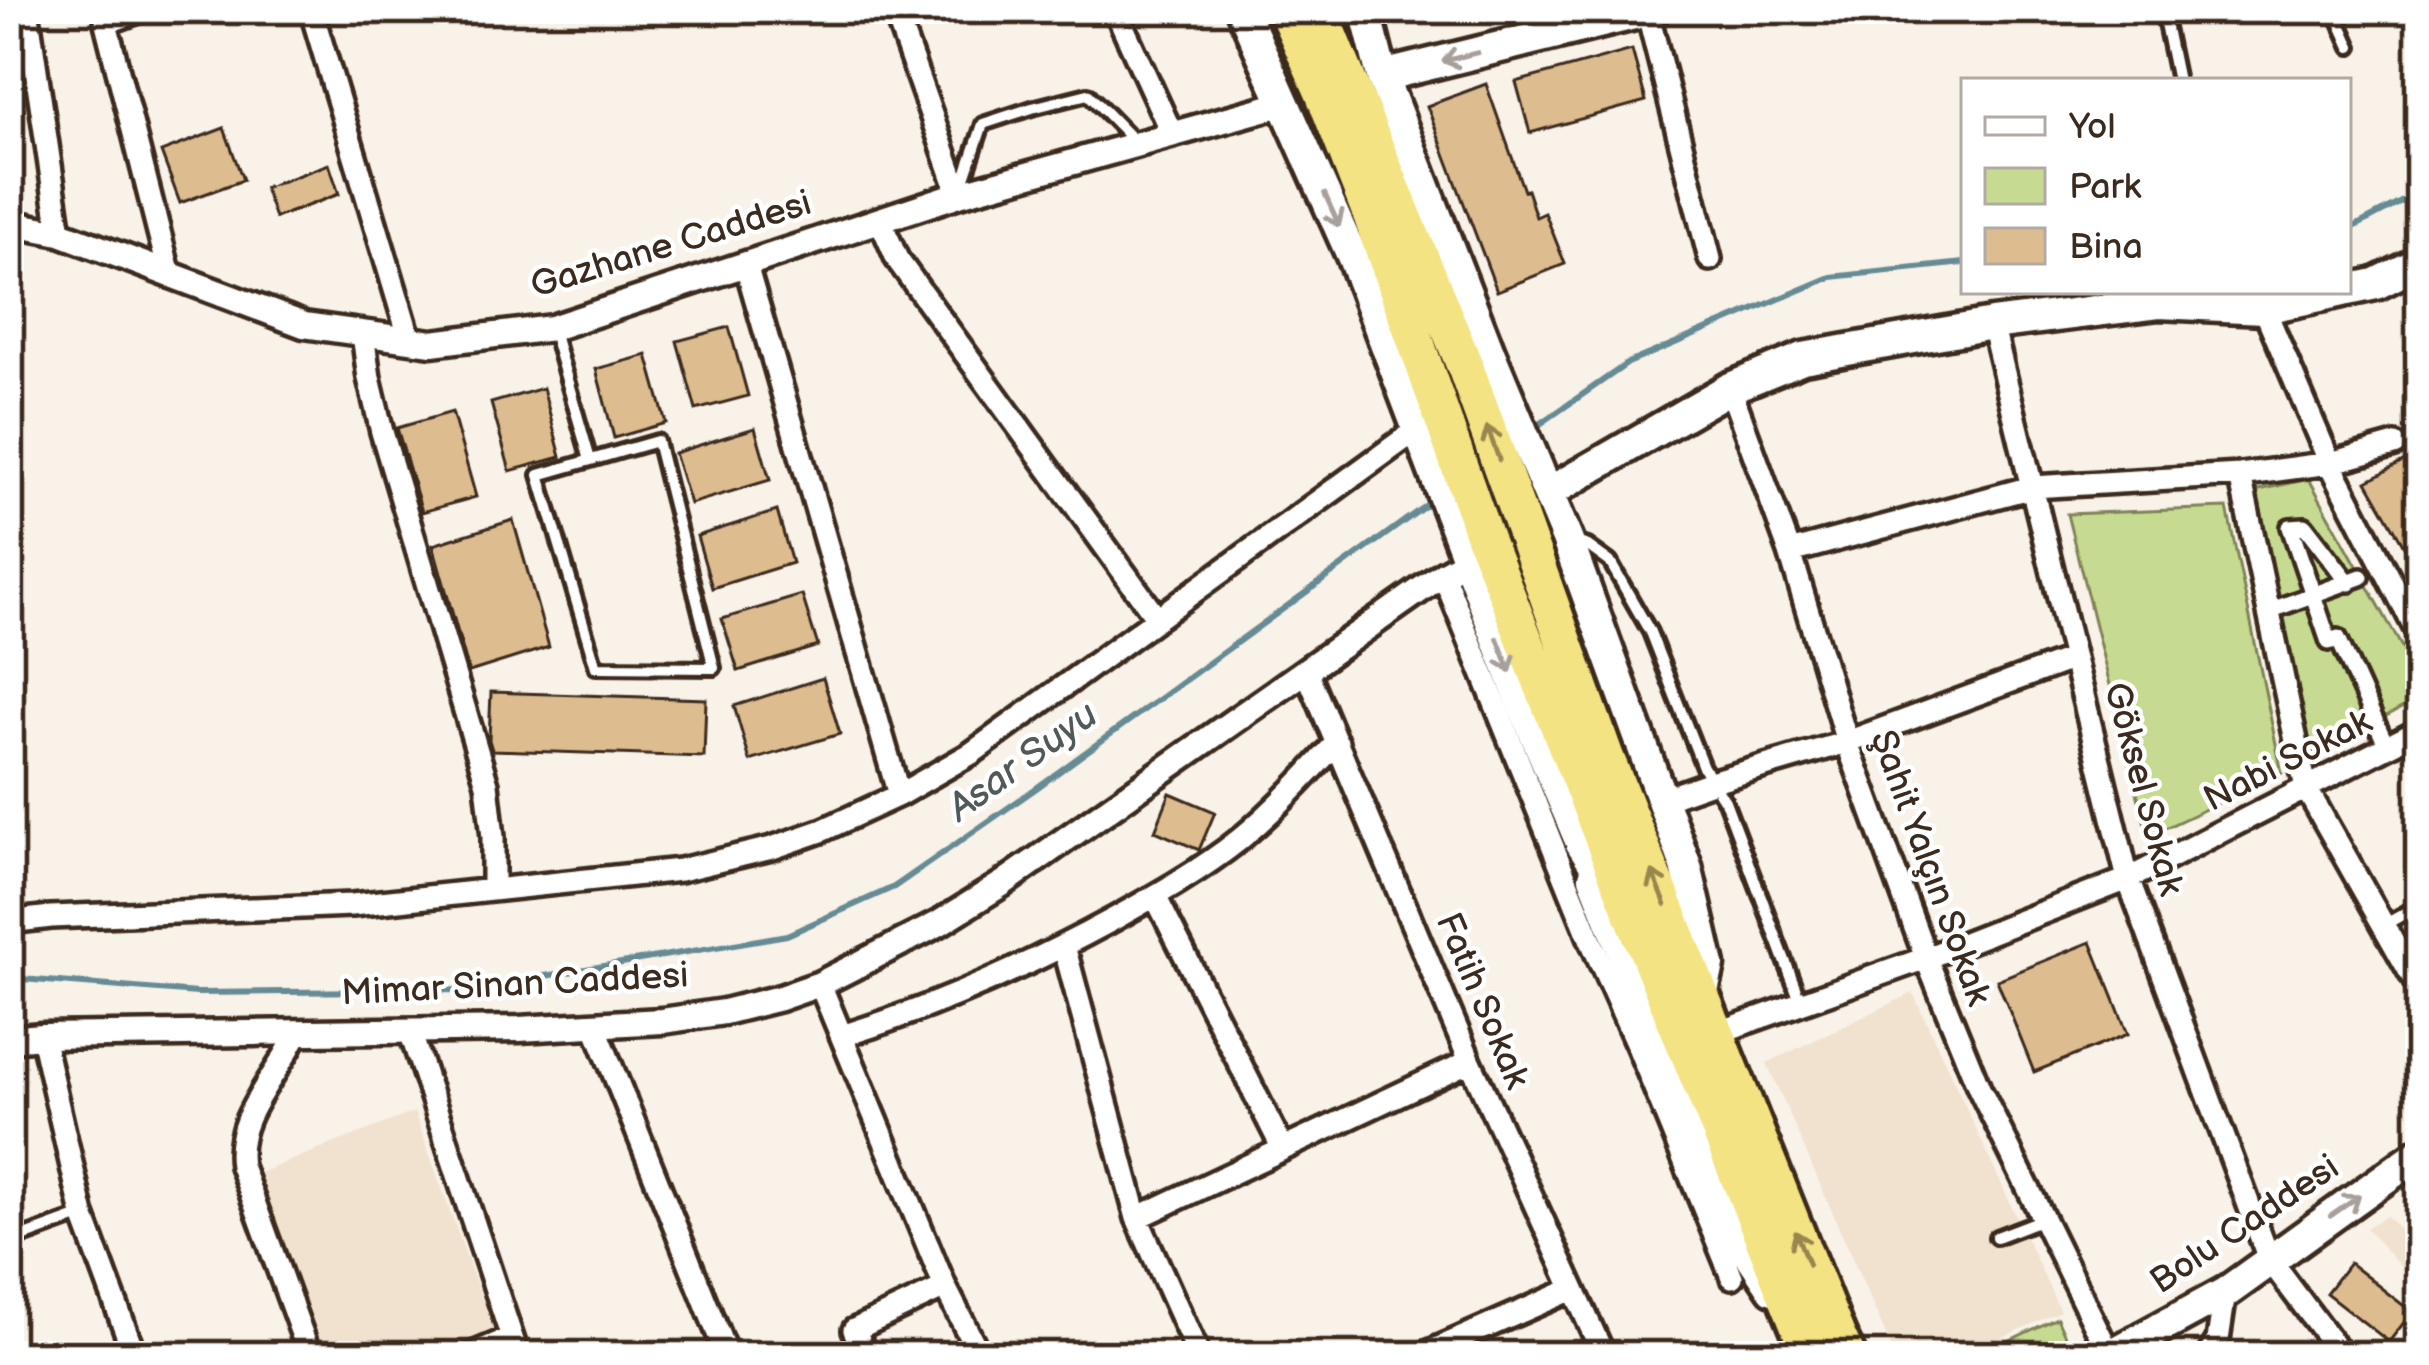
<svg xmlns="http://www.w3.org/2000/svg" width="2429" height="1365" font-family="'Balsamiq Sans',sans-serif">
<rect width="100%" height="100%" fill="#f8f2e9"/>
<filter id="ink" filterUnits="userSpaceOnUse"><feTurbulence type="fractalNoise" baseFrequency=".00833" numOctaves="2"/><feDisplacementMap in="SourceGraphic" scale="24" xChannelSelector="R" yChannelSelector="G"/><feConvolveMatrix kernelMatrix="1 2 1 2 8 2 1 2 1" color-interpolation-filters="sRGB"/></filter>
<g filter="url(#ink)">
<!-- built -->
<path fill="#f0e2ce" d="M1913,993L2060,1311L1962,1356H1895L1767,1063Z
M414,1112L494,1332L434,1356H317L249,1177Z
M2387,1216L2420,1250V1289L2366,1228Z"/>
<!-- green -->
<path fill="#c6db91" stroke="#808258" stroke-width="3" d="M2309,479L2420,680V698L2309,757L2255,491Z
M2227,508L2282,773L2148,836L2067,514Z
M2057,1318L2071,1349L2058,1356H1976Z"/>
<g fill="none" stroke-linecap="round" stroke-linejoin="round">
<!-- stream -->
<path stroke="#668b95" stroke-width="6" d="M2348,230L2420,192
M1530,431L1628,363L1831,277L1964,263
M9,978L197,993L462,990L787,935L894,887L1035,789L1436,498"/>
</g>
<!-- building -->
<path fill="#ddbc90" stroke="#3b2a1e" stroke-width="3" d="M1632,50L1646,101L1530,133L1516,82Z
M1486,84L1524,191L1527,190L1536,217L1545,213L1565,264L1497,291L1427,106Z
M224,128L243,180L180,203L161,152Z
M329,164L339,194L275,218L264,188Z
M729,327L748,396L696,410L677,341Z
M647,355L666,423L614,438L596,369Z
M543,388L561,457L510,471L491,403Z
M452,412L476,497L422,512L397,428Z
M755,428L770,480L690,504L674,453Z
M2420,453V574L2367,481Z
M777,511L792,563L712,588L697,536Z
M513,520L549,647L469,672L433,545Z
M802,595L818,646L738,671L722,619Z
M823,678L840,734L750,761L734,706Z
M491,692L706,699L704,757L492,750L489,740Z
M1170,793L1215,812L1199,850L1155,831Z
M2091,942L2128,1034L2034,1072L1997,980Z
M2349,1263L2412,1312L2389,1342L2326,1293Z"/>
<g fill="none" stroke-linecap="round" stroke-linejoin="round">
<!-- service casing -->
<g stroke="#3b2a1e" stroke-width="20">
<path id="service" d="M2162,9L2177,81
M2334,9L2351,47
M961,190L983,124L1032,108L1088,94L1135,142
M553,331L590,460
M657,441L714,668L596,667L539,475Z
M1573,541L1588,546L1610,562L1650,632L1703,767L1725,801L1801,1003
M2382,926L2420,905
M1996,1237L2043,1219
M9,1242L83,1215"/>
</g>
<!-- pedestrian casing -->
<g stroke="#3b2a1e" stroke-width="24">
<path id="pedestrian" d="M2349,583L2305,526L2290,527L2329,642L2338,638L2387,747
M2269,611L2361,577"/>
</g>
<!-- minor casing -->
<g stroke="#3b2a1e" stroke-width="30">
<path id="minor" d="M27,9L60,233
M144,9L106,23L170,276
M311,9L410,340
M894,9L959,194
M1115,9L1172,134
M1647,10L1710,259
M880,220L897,259L1157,618
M746,265L899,795
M2264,308L2330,463L2420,637
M1992,324L2128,879L2269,1259L2342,1356
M363,334L369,378L382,432L487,784L493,837V890
M1730,388L1790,552L1847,742L1926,958L1979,1088L2110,1355
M2240,475L2306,788L2420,990
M1790,552L2032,487L2240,475L2330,463L2395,445
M1443,574L1591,941L1639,1049L1732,1277
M1306,670L1470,1061L1604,1356
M1663,799L1714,781L1847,742L2074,658
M1155,896L1283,1149
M9,922L51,917L352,905L680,870L772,848L821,831L899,795L972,753L1419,428
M1064,946L1137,1218L1199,1356
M820,984L945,1287L980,1356
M595,1026L727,1356
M410,1031L518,1356
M297,1033C277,1078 233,1116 241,1166L310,1356
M1717,1033L1926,958L2128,879L2420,730
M42,1036L83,1215L135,1356
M842,1036C938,1006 1026,967 1114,919C1157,895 1200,871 1239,840C1275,810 1306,777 1337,742
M1137,1218L1470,1061
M468,1356L511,1338
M867,1356L854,1330L945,1287
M1420,1356L1573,1289
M2208,1356L2218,1340L2225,1293"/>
</g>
<!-- tertiary casing -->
<g stroke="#3b2a1e" stroke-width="33">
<path id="tertiary" d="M9,223L60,233L304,325L432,343L552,328L959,194L1285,103
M9,1039L42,1036L519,1029L662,1021L724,1012L780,998L820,984L938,924L1002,884L1443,574L1468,560"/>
</g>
<!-- secondary casing -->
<g stroke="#3b2a1e" stroke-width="39">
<path id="secondary" d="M1242,9L1353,258L1522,703L1581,843L1613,893
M1365,9L1382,76L1489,352L1567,539L1686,866L1709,965L1702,996
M1382,76L1655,9
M2348,290L2376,284L2420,262
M1548,493L1730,388L1803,358L1992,324L2159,303L2264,308L2343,291
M1594,877L1685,1110L1743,1244L1773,1289
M2109,1356L2225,1293L2420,1153"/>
</g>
<!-- motorway casing -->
<g stroke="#3b2a1e" stroke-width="45">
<path id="motorway" d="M1286,9L1323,92L1372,217L1485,539L1640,933L1811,1356
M1319,9L1466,369L1606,758L1837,1336L1847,1356"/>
</g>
<!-- service -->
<use href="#service" stroke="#fff" stroke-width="10"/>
<!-- pedestrian -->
<use href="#pedestrian" stroke="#fff" stroke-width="15"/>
<!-- minor -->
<use href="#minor" stroke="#fff" stroke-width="21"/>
<!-- tertiary -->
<use href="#tertiary" stroke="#fff" stroke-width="24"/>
<!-- secondary -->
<use href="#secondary" stroke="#fff" stroke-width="30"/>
<!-- motorway -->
<use href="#motorway" stroke="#f4e382" stroke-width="36"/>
</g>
<!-- one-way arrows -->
<defs><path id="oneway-shaft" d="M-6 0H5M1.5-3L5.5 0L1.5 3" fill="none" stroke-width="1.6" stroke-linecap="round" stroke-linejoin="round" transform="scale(3)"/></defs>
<g stroke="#a79f9a">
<use href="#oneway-shaft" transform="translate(1460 57) rotate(166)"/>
<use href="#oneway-shaft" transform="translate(1332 210) rotate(66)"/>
<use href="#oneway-shaft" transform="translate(1504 655) rotate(69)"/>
<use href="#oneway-shaft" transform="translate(2345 1206) rotate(-35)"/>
</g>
<g stroke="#988650">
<use href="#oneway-shaft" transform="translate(1493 443) rotate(-110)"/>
<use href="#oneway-shaft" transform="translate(1659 888) rotate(-112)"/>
<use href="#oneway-shaft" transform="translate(1802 1248) rotate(-112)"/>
</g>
</g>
<g text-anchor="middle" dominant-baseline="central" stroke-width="9" stroke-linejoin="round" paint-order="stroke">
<!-- street labels -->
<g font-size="36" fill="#3b2a1e" stroke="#fff">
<text transform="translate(671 245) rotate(-17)">Gazhane Caddesi</text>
<text transform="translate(2288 761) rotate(-27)">Nabi Sokak</text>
<text transform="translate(2143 789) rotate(75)">Göksel Sokak</text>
<text transform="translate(1930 868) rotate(70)">Şahit Yalçın Sokak</text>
<text transform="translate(515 985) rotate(-3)">Mimar Sinan Caddesi</text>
<text transform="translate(1482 1001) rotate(67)">Fatih Sokak</text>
<text transform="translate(2245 1225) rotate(-34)">Bolu Caddesi</text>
</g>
<!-- water labels -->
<g font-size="39" font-style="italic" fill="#515a59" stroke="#fff">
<text transform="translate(1023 762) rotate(-36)">Asar Suyu</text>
</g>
</g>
<!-- margin -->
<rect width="2429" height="1365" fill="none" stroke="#fff" stroke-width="48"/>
<rect x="24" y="24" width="2381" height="1317" fill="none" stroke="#3b2a1e" stroke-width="4.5" filter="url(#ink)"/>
<!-- legend -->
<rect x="1961" y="78" width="390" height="216" fill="#ffffff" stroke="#b1aaa5" stroke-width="3"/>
<rect x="1985" y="117" width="60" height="18" fill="#ffffff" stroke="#b1aaa5" stroke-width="3"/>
<text x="2069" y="138" font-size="36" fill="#3b2a1e">Yol</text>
<rect x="1985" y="168" width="60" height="36" fill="#c6db91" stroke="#b1aaa5" stroke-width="3"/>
<text x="2069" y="198" font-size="36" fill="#3b2a1e">Park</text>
<rect x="1985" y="228" width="60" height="36" fill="#ddbc90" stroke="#b1aaa5" stroke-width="3"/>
<text x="2069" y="258" font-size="36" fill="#3b2a1e">Bina</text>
</svg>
